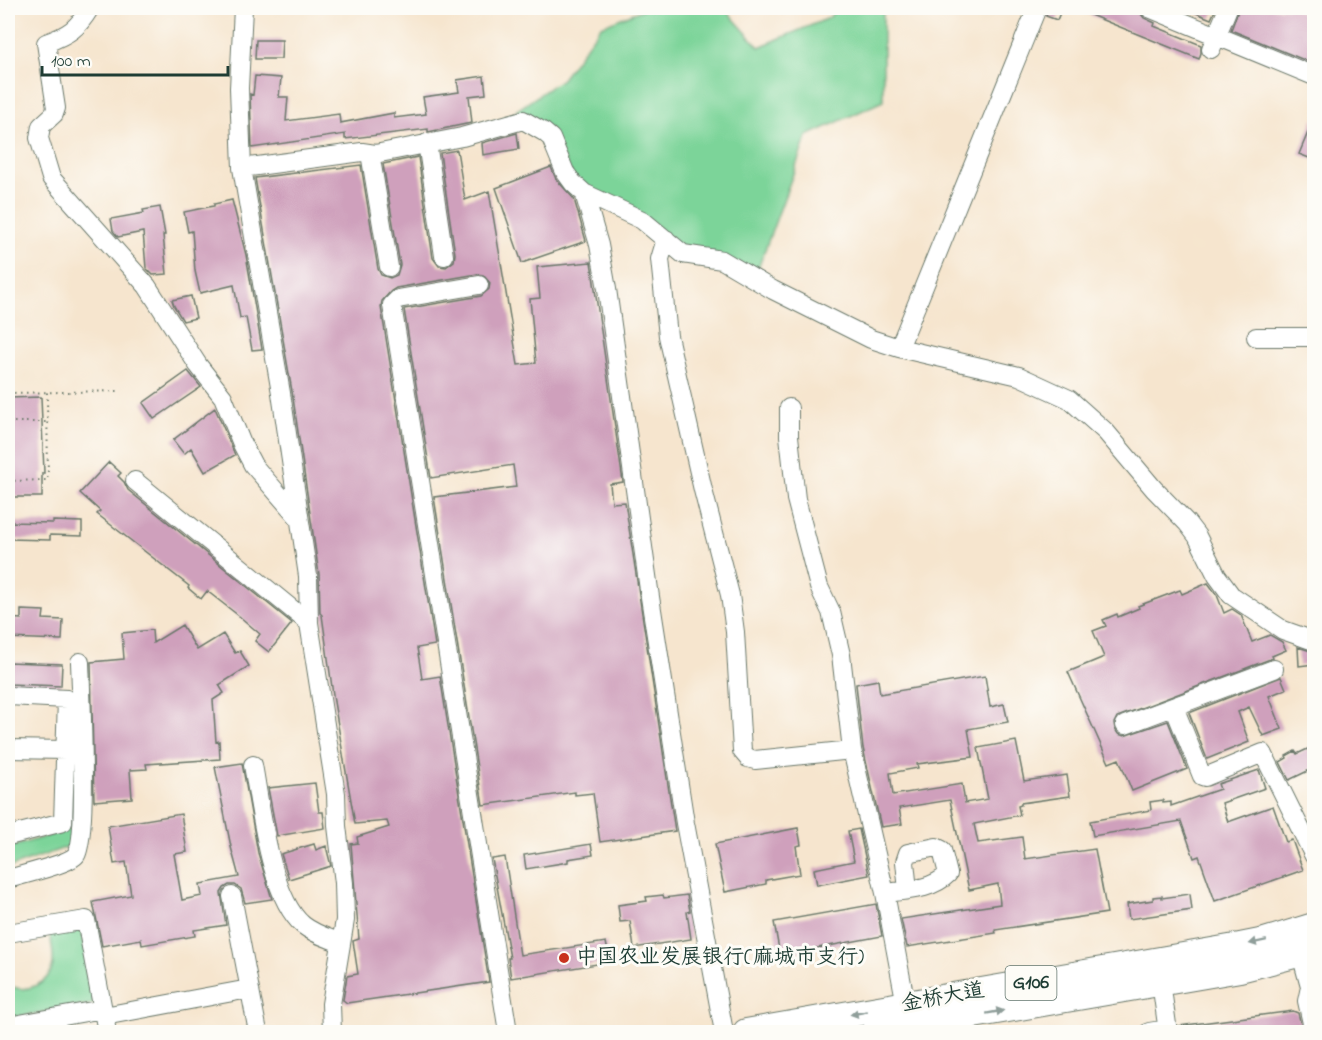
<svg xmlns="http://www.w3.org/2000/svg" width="1322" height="1040" font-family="'Indie Flower','LXGW WenKai TC',sans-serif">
<rect width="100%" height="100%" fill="#fdfcf7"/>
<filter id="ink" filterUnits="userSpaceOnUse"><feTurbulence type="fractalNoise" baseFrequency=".0167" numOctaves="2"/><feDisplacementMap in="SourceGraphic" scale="12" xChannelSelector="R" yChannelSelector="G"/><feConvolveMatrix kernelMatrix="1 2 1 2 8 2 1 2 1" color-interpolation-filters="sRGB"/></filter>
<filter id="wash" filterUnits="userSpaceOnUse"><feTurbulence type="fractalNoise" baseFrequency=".008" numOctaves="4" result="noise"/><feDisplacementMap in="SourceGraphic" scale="24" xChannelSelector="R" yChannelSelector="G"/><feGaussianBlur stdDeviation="1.35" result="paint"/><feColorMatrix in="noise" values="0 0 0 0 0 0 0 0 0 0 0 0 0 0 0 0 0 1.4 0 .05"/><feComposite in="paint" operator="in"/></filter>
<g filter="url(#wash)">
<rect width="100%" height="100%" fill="#f6e5ce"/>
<!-- green -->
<path fill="#7cd499" stroke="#4e8866" stroke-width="1.5" d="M646,8H724L759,47L829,18L837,8H883V101L807,136L756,274L689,252L573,178L550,129L516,111L562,79L601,26Z
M73,828V845L8,868V848Z
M81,924L94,1004L8,1018V985C26,994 49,985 53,964C54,953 51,940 49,930Z"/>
<g id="blocks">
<!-- building -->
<path fill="#cfa0bc" d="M1048,8H1062L1057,20L1046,16Z
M1073,8H1132L1138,10L1144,18L1155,23L1154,26L1201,45V53L1199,59Z
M1184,8H1216L1211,19Z
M1239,8H1291L1314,17V64L1231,30Z
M256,40H282L281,59H255Z
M255,76L281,78L279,97H288L286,121L339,114L340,123L394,113V118L426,114L423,97L459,92L457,80L484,76L486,94L469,96L472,123L466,124L428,132V129L345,139V134L252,148L250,94L253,95Z
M1314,118V160L1299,154Z
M517,133L519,149L483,155L482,143Z
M457,150L465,200L489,191L518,365L536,363L530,299L540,298L537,267L591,262L623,482L610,484L612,503L625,502L675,831L600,842L593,793L575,795V792L483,805L434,497L516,487L513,465L431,478L404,309L481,296L489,289L490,283L483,275L477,274L396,288L391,291L382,301L381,307L435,645L417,648L419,659L422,679L440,676L489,982L347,1003L343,1000L347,976L358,974L353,941L359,939L351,844L358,843L357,837L389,827L387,821L355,824L334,702L322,615L320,613L319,574L292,391L255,178L361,165L378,269L381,275L390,278L397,275L400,265L383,164L418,157L433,258L439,266L446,267L454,261L455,254L440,153Z
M551,167L556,179L574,199L586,241L522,263L496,188Z
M232,200L246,255L262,349L252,350L246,317L240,318L234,285L200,293L195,271L192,231L188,232L184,212L214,206V204Z
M160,207L165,235H163L167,274L153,275L146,268L143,232L118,237L113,231L111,219L144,213L143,210Z
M191,296L196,318L183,321L174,306L172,300Z
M188,371L201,387L154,419L143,403Z
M41,397L44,473H42V497H8V398Z
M215,408L235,455L205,472L191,448L184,454L173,440Z
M109,462L121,473L118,476L124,482L128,490L292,623L269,652L255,641L260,634L239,616L207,591L201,599L188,588L189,586L97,514L100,511L80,493Z
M53,521L82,522V536L50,535V540L8,539V522L53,523Z
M1208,583L1217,595L1224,613L1232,609L1241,615L1252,642L1270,635L1282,642L1286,650L1272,656L1273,658L1117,717L1114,723L1115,729L1118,734L1124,736L1168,721L1187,769L1132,791L1119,759L1109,763L1068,672L1104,657L1093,631L1106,626L1103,620L1117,614L1118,617L1139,608L1138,606L1180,590L1182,594Z
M21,610L44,611L43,619L63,620L62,640L8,638V618L21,619Z
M182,625L197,650L223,634L235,653L240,651L249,666L219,685L224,693L213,700L216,742L219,741L220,759L146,764L147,769L130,770L132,798L94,801L91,662L124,659L122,633L152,630L153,643Z
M1298,647L1314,652V664L1299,666Z
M8,662L62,664L61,686L8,684Z
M985,676L990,707L1004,704L1008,722L968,729L973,757L917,764L918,768L890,773L893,795L962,784L965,803L988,799L978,748L1016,741L1024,781L1067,775L1070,796L1021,803V805L1018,806L1020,815L974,824L978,843L1022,837L1025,859L1095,849L1107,913L995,930L996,933L907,947L901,919L1000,904L998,884L969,890L950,800L899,808L902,824L881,827L863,748L856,684L878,680L880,694Z
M1281,677L1286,689L1269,696L1282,729L1263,736L1249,707L1238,712L1249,742L1207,759L1189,713Z
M1314,746V768L1289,780L1280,762L1287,758L1286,756L1295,751L1297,754Z
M242,763L258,853L272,899L245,903L241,889L235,885H229L224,888L221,893L226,925L194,930L195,936L142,945L141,939L102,946L93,902L131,895L126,862L114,864L108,826L181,814L187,852L174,854L182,900L202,896L200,884L239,877L231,847L215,767Z
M1259,770L1265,788L1222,803L1228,822L1273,806L1286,842L1292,840L1303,870L1215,901L1199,856L1194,858L1181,821L1093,836L1090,821L1151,810L1150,802L1163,800V803L1171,802V806L1220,789L1218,784Z
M315,783L319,812H323L325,828L277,836L268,788Z
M798,828L801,845L796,846L800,874L766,880V884L725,892L715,844Z
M859,829L869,875L817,885L814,869L854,861L848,831Z
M314,844L316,850L326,846L331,866L289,879L281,854Z
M591,844L593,855L568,859V862L526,869L524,855Z
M505,857L520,955L606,942L610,962L511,978L508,958H510L492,859Z
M1190,894L1192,910L1129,919L1127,904L1153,900V897L1162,896V898Z
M663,895L664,898L687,895L690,911L687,912L691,939L634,948L630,921L620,922L618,905L647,901L646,897Z
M876,904L882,936L780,955L774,922Z
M1293,1011L1298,1013L1303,1032H1179V1026Z"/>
</g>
</g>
<g filter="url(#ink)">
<use href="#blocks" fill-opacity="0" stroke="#6a786a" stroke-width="1.5"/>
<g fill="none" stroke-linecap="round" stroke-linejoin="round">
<!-- minor casing -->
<g stroke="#6a786a" stroke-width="20">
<path id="minor" d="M90,8C77,29 70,34 46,43L56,108L54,114L41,126L39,138L51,178L147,286L198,365L223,397L242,444L253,465L299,518
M243,8L239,88L242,168L281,393L308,576L309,623L336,794L337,826L344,883L345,920L331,1004L332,1032
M1149,8L1314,76
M1211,49L1228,8
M427,143L444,256
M370,153L389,267
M242,168L362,152L375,154L462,137L523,120L544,132L551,138L565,172L573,183L584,193L642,220L683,254L722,260L773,290L871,339L899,348L1019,376L1069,399L1106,432L1154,489L1187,523L1197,536L1217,576L1231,595L1283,630L1314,641
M584,193L599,245L607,289L650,597L685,823L724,1032
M666,239L660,259L668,336L703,490L730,595L735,632L742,751L748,758L755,760L852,750
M479,285L398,299L392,305L508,1032
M1256,337H1314
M899,348L1037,8
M789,408V436L796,499L819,587L831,612L841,655L852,750L885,893L906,1005
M135,481L309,623
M8,696L67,699L63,822L8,836
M1174,707L1202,776L1205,777L1263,753L1314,856
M1125,725L1274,669
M8,749L66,750
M253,765C261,808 270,897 303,925C314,934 328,938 341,943
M8,879C21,875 69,864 76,855C88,839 81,691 80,662
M885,893C907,890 932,890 948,874L942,850L936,847L908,853L905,862L908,890
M232,896L258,1032
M8,933L86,920L107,1032
M1301,954L1310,987L1307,1001L1314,1032
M1161,982L1168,1032
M104,1016L249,989
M8,1026L103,1009
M1149,1032L1167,1029"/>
</g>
<!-- highway casing -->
<g stroke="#6a786a" stroke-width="28">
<path id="highway" d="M746,1032L1235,947L1265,941L1314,926
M875,1032L1240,969L1314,950"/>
</g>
<!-- path -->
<path stroke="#6a786a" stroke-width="2" stroke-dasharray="1.5 4.5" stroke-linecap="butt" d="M8,393L121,391
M8,422H47
M8,481L48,480L47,392"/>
<!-- minor -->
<use href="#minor" stroke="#fff" stroke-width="18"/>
<!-- highway -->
<use href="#highway" stroke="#fff" stroke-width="26"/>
</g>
<!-- one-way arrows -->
<defs><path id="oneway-solid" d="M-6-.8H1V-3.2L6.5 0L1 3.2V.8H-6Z" transform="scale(1.5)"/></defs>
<g fill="#8f9e9a">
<use href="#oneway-solid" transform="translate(1258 942) rotate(168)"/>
<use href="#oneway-solid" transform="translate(995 1012) rotate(-10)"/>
<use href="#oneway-solid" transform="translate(859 1013) rotate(170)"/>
</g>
</g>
<!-- markers -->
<circle fill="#c8321e" stroke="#fdfcf7" stroke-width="2" cx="564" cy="958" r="6"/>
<g text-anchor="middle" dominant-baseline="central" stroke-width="6" stroke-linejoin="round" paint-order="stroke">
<!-- shield labels -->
<rect fill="#fdfcf7" stroke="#62766e" stroke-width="1.5" x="1005.5" y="966" width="51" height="34" rx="4.5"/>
<g font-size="20" font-weight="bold" fill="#1f3d34">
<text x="1031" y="983">G106</text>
</g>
<!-- poi labels -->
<g font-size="21" fill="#1f3d34" stroke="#fdfcf7" text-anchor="start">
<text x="576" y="958">中国农业发展银行(麻城市支行)</text>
</g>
<!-- street labels -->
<g font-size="21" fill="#1f3d34" stroke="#fdfcf7">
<text transform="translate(943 998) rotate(-10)">金桥大道</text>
</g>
</g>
<!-- margin -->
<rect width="1322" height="1040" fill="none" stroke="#fdfcf7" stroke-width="30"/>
<!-- scale -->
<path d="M42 66v9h186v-9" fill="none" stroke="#1f3d34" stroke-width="3"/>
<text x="51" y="66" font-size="18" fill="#1f3d34" stroke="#fdfcf7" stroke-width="4.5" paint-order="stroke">100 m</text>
</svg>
